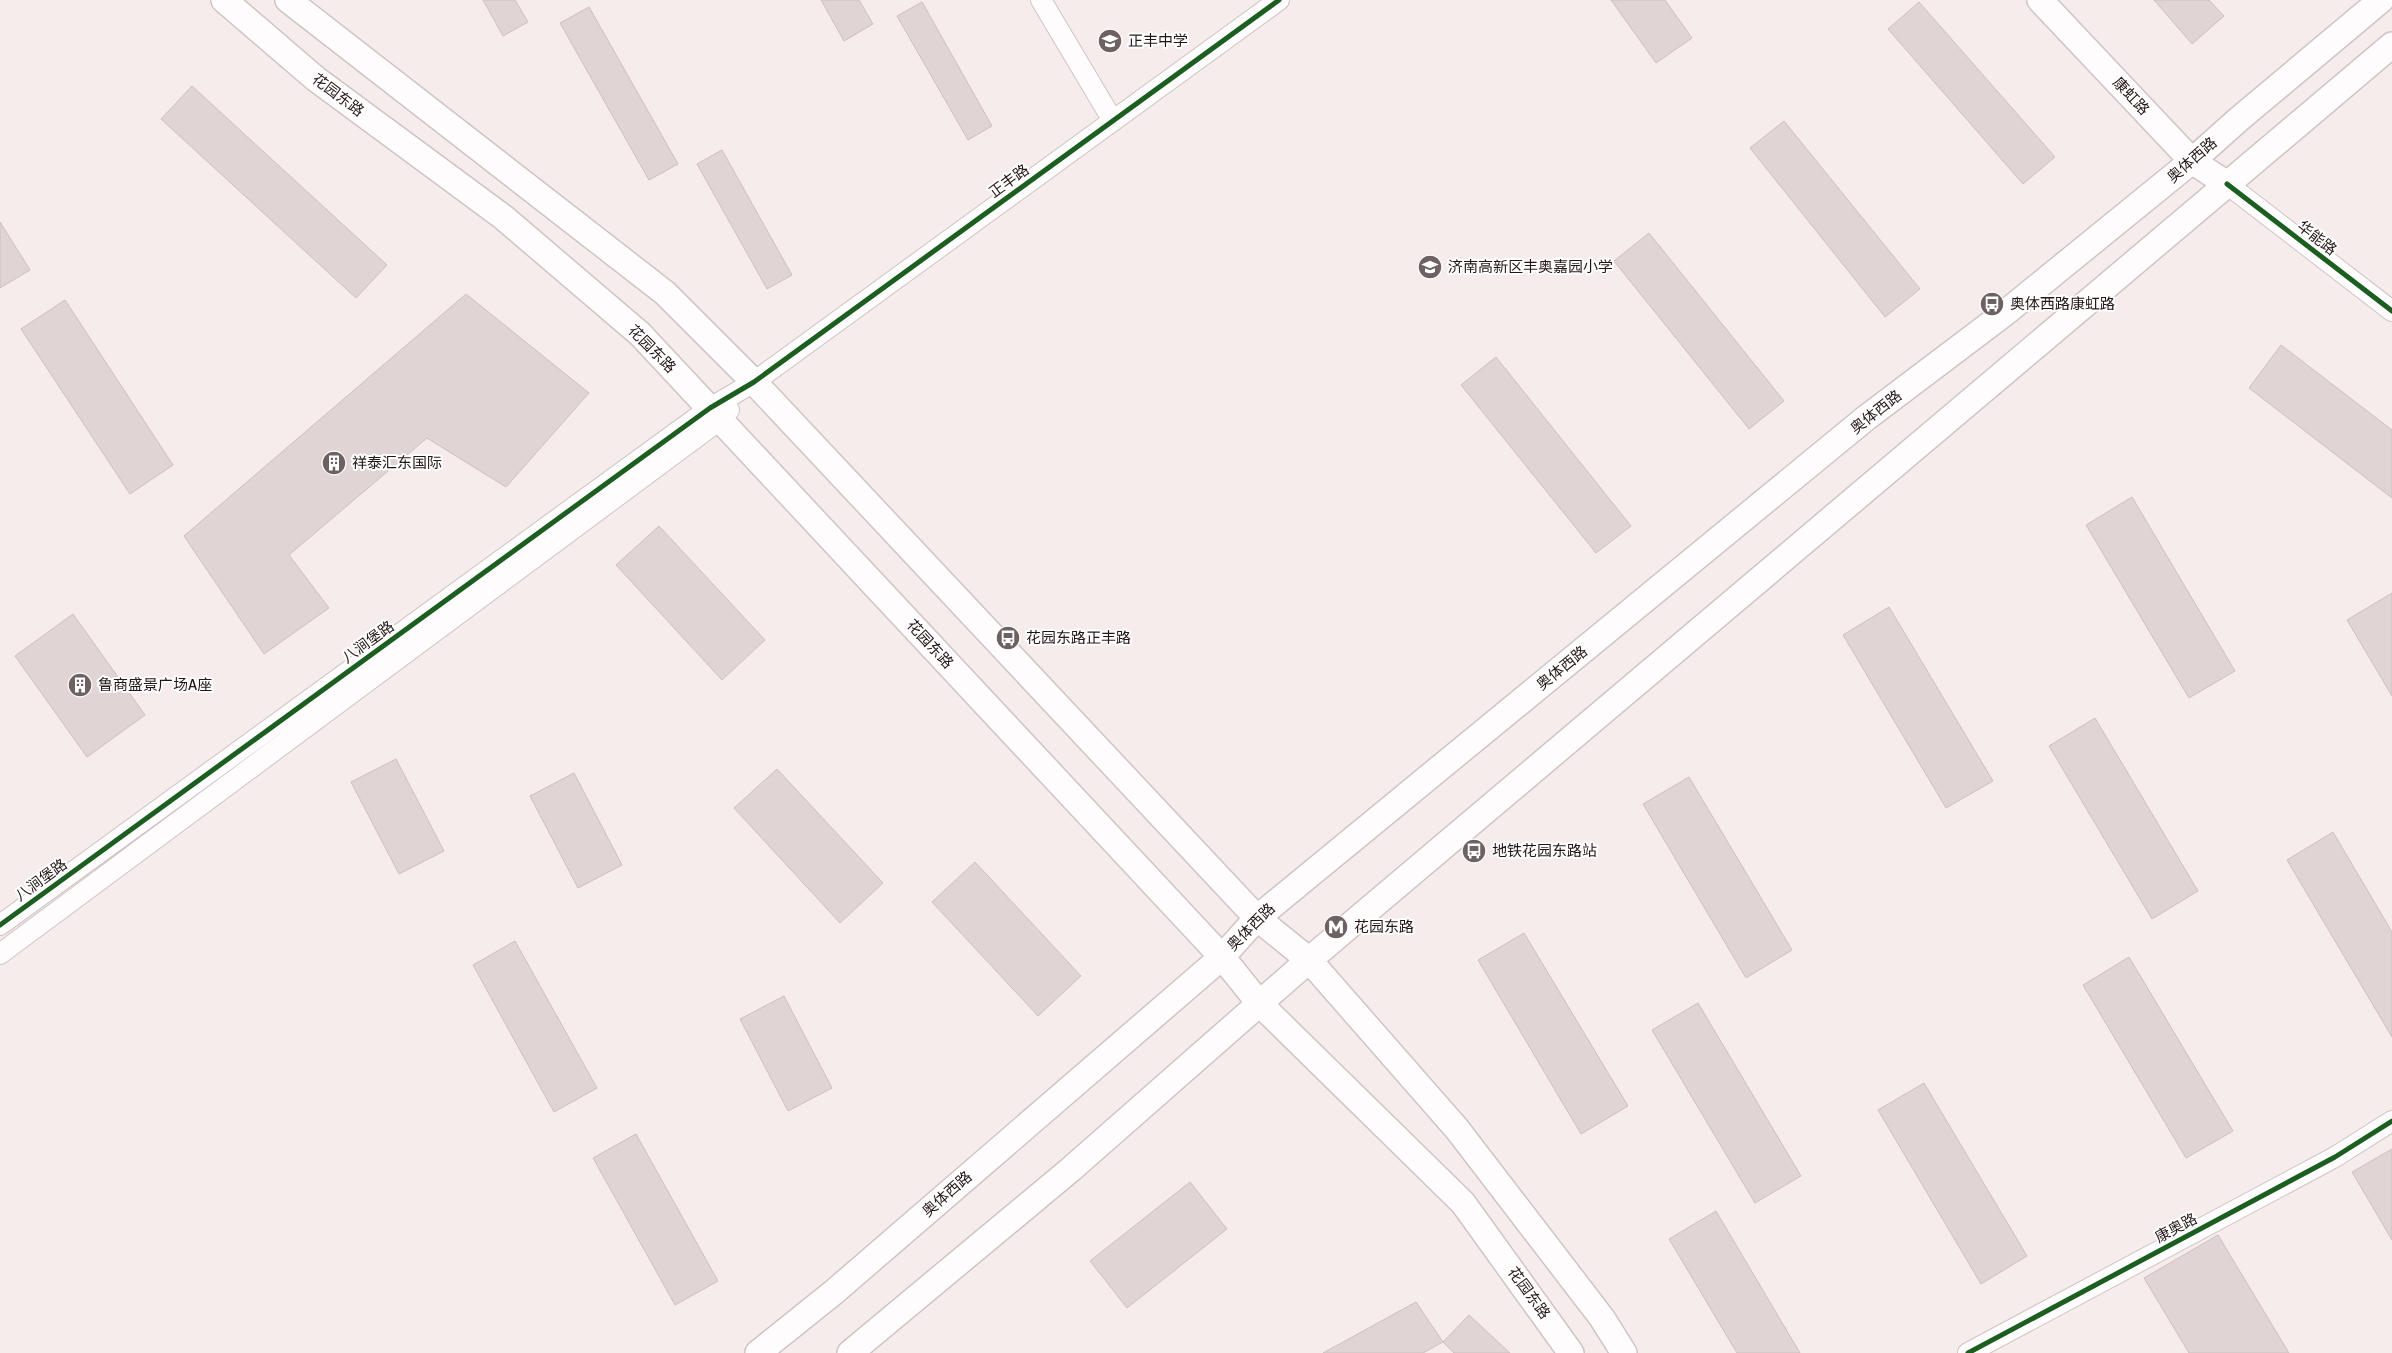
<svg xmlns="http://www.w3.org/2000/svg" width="2392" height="1353" font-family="Signika,'Noto Sans SC',sans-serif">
<rect width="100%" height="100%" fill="#f6ecec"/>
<!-- building -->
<path fill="#e0d4d4" stroke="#ccc0c0" d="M483,0H515L528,22L503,36Z
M821,0H859L873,24L844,41Z
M1611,0H1665L1692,38L1656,63Z
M2154,0H2209L2224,16L2192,44Z
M922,2L992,126L968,140L897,16Z
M1919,2L2055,157L2023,184L1888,29Z
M589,7L678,164L649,180L560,23Z
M192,86L387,265L356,298L161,119Z
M1784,121L1920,289L1885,317L1750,148Z
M722,150L792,275L767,289L697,164Z
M0,222L30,270L0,288Z
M1649,233L1784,401L1749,429L1614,261Z
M466,294L589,393L506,487L427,438L289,555L329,608L264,654L184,536Z
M65,300L173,465L130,494L21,329Z
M2281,345L2392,430V498L2249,388Z
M1496,357L1631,526L1596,553L1461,385Z
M2132,497L2235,671L2189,698L2086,525Z
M659,526L765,640L722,680L616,565Z
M2392,593V696L2347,620Z
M1889,607L1993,781L1946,808L1843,635Z
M73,614L145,715L87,757L15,656Z
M2095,718L2198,891L2152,919L2049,746Z
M396,759L444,851L399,874L351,782Z
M777,769L883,883L840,923L734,808Z
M574,773L622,865L578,888L530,796Z
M1689,777L1792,950L1746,978L1643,804Z
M2333,832L2392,932V1037L2287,860Z
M975,862L1081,976L1038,1016L932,902Z
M1524,933L1628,1106L1581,1134L1478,960Z
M515,941L597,1088L554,1112L473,965Z
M2129,957L2233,1131L2186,1158L2083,985Z
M784,996L832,1088L788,1111L740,1019Z
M1698,1003L1801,1176L1755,1203L1652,1030Z
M1924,1083L2027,1256L1981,1284L1878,1110Z
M636,1134L718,1281L675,1305L593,1158Z
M2392,1149V1240L2352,1172Z
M1190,1182L1227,1229L1127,1308L1090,1261Z
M1716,1211L1800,1353H1737L1669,1239Z
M2218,1235L2289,1353H2189L2144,1278Z
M1416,1302L1443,1342L1423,1353H1323Z
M1469,1315L1510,1353H1454L1443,1342Z"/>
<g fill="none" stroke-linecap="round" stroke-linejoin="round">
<!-- minor casing -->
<g stroke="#d0c4c4" stroke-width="22">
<path id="minor" d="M1041,0L1113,121
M2227,184L2392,311
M0,925L710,408L754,382L1279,0
M0,954L721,419L729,410
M1968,1353L2335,1157L2392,1121"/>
</g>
<!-- major casing -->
<g stroke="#d0c4c4" stroke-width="28">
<path id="major" d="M224,0L316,79L503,217L640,334L1222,957L1260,1004L1463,1203L1571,1353
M288,0L665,293L754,382L1257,918L1309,960L1457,1129L1602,1318L1624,1353
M2040,0L2192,161L2227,184
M758,1353L834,1292L1222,957L1257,918L1866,418L2005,313L2192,161L2239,119L2381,0
M850,1353L1070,1170L1309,960L2392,45"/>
</g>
<!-- minor -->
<use href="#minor" stroke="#fefcfc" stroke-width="20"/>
<!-- major -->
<use href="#major" stroke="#fefcfc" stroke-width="25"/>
<!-- cycleway casing -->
<g stroke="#fff" stroke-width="8">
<path id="cycleway" d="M2227,184L2392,311
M0,925L710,408L754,382L1279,0
M1968,1353L2335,1157L2392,1121"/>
</g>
<!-- cycleway -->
<use href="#cycleway" stroke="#1b5e20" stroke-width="5"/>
</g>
<!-- icons -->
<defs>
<g id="school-disc" transform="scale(1.25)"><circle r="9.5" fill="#6e6161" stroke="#fff"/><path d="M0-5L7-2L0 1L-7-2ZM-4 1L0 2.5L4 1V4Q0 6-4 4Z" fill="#fff"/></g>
<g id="bus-disc" transform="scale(1.25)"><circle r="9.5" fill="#6e6161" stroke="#fff"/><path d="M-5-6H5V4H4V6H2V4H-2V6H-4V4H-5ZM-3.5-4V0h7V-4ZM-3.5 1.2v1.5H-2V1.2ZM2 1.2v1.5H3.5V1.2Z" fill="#fff"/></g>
<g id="building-disc" transform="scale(1.25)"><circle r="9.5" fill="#6e6161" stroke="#fff"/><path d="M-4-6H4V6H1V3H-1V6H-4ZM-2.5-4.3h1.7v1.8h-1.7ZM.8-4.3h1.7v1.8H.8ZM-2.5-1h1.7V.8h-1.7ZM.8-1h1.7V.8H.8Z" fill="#fff"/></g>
<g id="metro-disc" transform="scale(1.25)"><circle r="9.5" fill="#6e6161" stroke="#fff"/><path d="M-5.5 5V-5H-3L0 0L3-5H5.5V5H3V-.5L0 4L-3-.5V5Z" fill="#fff"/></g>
</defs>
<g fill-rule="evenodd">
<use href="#school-disc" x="1110" y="41"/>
<use href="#school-disc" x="1430" y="267"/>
<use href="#bus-disc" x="1992" y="304"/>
<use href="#building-disc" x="334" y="463"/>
<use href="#bus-disc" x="1008" y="638"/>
<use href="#building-disc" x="80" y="685"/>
<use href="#bus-disc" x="1474" y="851"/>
<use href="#metro-disc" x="1336" y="927"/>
</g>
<g text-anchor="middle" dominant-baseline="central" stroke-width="4" stroke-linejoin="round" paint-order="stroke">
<!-- poi labels -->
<g font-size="15" fill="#241616" stroke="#fff" text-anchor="start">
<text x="1128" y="41">正丰中学</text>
<text x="1448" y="267">济南高新区丰奥嘉园小学</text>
<text x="2010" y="304">奥体西路康虹路</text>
<text x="352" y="463">祥泰汇东国际</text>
<text x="1026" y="638">花园东路正丰路</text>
<text x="98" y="685">鲁商盛景广场A座</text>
<text x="1492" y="851">地铁花园东路站</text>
<text x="1354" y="927">花园东路</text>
</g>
<!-- street labels -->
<g font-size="15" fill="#241616" stroke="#fff">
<text transform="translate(338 95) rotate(37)">花园东路</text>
<text transform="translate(2131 96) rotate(47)">康虹路</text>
<text transform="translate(2192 160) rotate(-41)">奥体西路</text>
<text transform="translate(1009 181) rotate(-36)">正丰路</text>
<text transform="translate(2317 238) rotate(38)">华能路</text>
<text transform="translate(652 349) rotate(45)">花园东路</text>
<text transform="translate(1876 412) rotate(-38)">奥体西路</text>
<text transform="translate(368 642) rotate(-36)">八涧堡路</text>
<text transform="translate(930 644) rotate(47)">花园东路</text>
<text transform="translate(1562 668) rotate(-39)">奥体西路</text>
<text transform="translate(41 880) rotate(-36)">八涧堡路</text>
<text transform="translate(1251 927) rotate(-45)">奥体西路</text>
<text transform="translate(947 1194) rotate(-41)">奥体西路</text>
<text transform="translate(2176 1228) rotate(-28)">康奥路</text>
<text transform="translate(1529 1293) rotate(54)">花园东路</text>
</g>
</g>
</svg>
